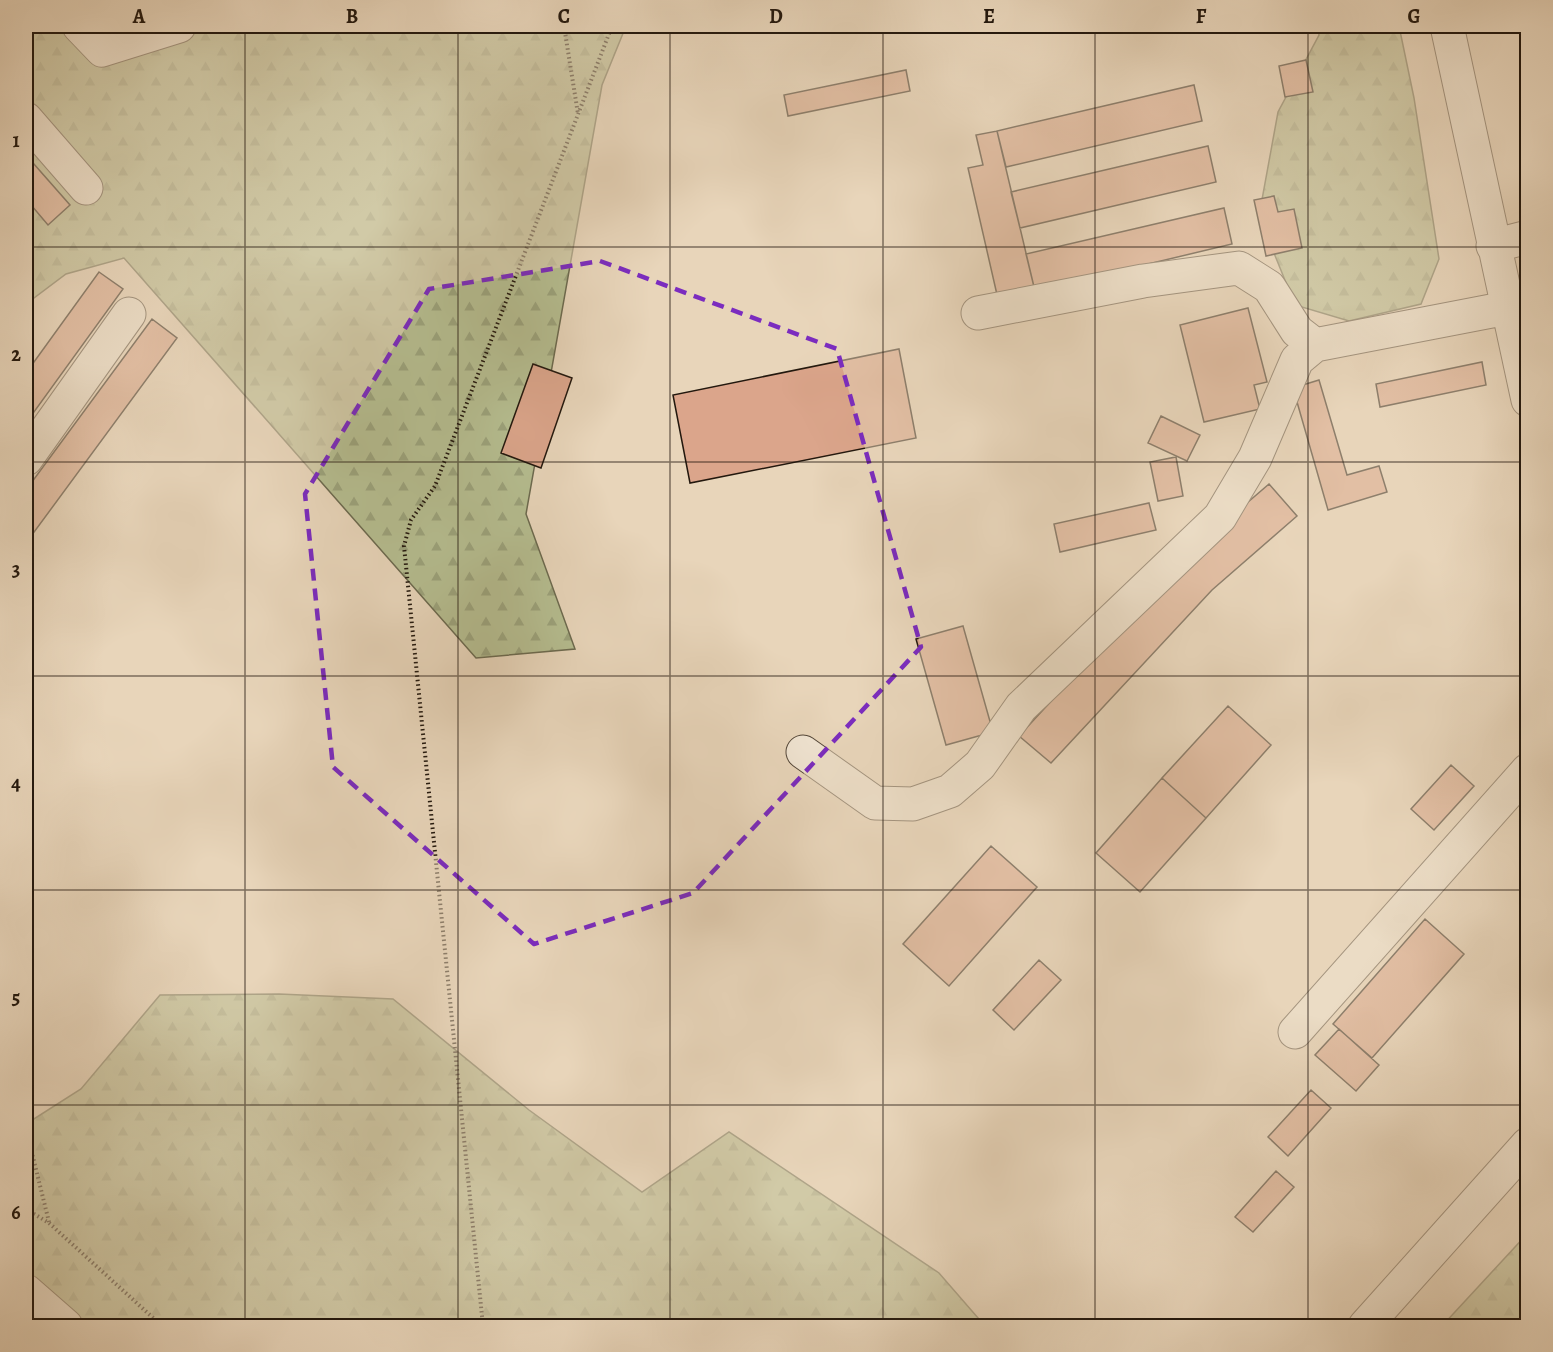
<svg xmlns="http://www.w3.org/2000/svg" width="1553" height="1352" font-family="Alegreya,serif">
<defs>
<pattern id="forest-firs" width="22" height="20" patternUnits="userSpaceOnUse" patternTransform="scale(1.5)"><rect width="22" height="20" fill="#b5bd90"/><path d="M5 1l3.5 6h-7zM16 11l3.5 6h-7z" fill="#9ba27b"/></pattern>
</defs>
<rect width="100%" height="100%" fill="#e8d5ba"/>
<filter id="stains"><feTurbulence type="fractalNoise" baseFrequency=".00333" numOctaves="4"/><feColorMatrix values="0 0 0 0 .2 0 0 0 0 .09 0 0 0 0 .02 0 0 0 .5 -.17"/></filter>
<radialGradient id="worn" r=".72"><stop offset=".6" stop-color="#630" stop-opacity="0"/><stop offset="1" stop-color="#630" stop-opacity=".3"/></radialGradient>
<!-- forest -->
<path fill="url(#forest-firs)" stroke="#6c6a4f" stroke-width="1.5" d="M26,26H626L602,85L526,514L575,649L476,658L124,258L66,274L26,304Z
M1318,26H1399L1414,98L1439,259L1421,304L1349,321L1295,305L1259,216L1278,112L1319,35Z
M279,994L393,999L529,1110L642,1192L729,1132L939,1273L985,1326H26V1124L81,1089L160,995Z
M1527,1234V1326H1442Z"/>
<!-- building -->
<path fill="#dba58b" stroke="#23180e" stroke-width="1.5" d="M1306,60L1313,92L1285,97L1279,66Z
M906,70L910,91L788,116L784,95Z
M1194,85L1202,121L1006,167L997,131Z
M997,131L1035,291L998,299L968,168L983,165L976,135Z
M1208,146L1216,182L1020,228L1011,192Z
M26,155L70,205L48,225L26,199Z
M1274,196L1278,212L1294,209L1302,248L1266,256L1254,200Z
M1224,208L1232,244L1035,291L1026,254Z
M99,272L123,289L26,423V373Z
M1248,308L1267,382L1254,385L1260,409L1204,422L1180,325Z
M152,319L177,338L26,543V490Z
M899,349L916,438L690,483L673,395Z
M1482,362L1486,385L1380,407L1376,384Z
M533,364L572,378L541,468L501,453Z
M1319,380L1347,475L1379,466L1387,492L1328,510L1293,388Z
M1161,416L1200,435L1187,461L1148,443Z
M1176,457L1183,496L1158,501L1150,462Z
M1269,484L1297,516L1212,590L1051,763L1019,736L1183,558Z
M1149,503L1156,530L1060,552L1054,524Z
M963,626L993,732L946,745L916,639Z
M1228,706L1271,745L1206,818L1162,778Z
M1451,765L1474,786L1434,830L1411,809Z
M1162,778L1206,818L1140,892L1096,853Z
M991,846L1037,887L949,986L903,944Z
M1425,919L1464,954L1372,1058L1333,1024Z
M1039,960L1061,980L1014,1030L993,1010Z
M1339,1029L1379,1065L1356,1091L1315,1055Z
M1311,1090L1331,1108L1288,1156L1268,1137Z
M1276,1171L1294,1187L1253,1232L1235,1217Z"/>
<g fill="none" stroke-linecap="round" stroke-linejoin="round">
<!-- minor casing -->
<g stroke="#544739" stroke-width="35">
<path id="minor" d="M79,26L102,50L179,26
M1447,26L1528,400
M26,119L86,188
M1493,246L1528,237
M978,313L1143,281L1239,268L1269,287L1297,331L1315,345
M26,459L129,314
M803,752L875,803L913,804L950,791L980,765L1021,707L1220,517L1255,458L1297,360L1315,345L1507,308
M1295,1032L1528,770
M26,1291L66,1326
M1365,1326L1528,1144"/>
</g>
<!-- path -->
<path stroke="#23180e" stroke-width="4" stroke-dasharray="1.5 3" stroke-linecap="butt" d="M564,26L578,114
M26,1129L49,1222
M26,1209L49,1223L162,1326
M483,1326L404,546L411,520L435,486L612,26"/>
<!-- minor -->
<use href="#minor" stroke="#f0e4d2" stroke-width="33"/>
</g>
<!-- marked area -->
<path d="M0 0H1553V1352H0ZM600,261L837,349L921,647L693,893L534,944L333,767L305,494L429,289Z" fill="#e8d5ba" fill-opacity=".55" fill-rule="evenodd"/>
<path fill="none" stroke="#7b2cbf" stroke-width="4.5" stroke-dasharray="12 8" stroke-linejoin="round" d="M600,261L837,349L921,647L693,893L534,944L333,767L305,494L429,289Z"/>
<!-- grid -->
<path fill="none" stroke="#23180e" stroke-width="1.5" stroke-opacity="0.55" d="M245,26V1326M458,26V1326M670,26V1326M883,26V1326M1095,26V1326M1308,26V1326M26,247H1528M26,462H1528M26,676H1528M26,890H1528M26,1105H1528"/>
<!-- margin -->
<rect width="1553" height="1352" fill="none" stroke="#e8d5ba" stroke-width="66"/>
<rect x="33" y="33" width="1487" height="1286" fill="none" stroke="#23180e" stroke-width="2"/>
<g font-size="20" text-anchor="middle" font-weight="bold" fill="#23180e">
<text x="139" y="23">A</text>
<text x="352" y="23">B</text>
<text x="564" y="23">C</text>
<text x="776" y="23">D</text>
<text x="989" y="23">E</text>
<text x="1201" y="23">F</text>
<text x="1414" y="23">G</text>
<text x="16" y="147">1</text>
<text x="16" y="361">2</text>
<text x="16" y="576">3</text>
<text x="16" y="790">4</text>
<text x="16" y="1004">5</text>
<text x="16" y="1219">6</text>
</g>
<rect width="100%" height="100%" filter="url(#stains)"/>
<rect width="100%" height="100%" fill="url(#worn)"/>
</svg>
